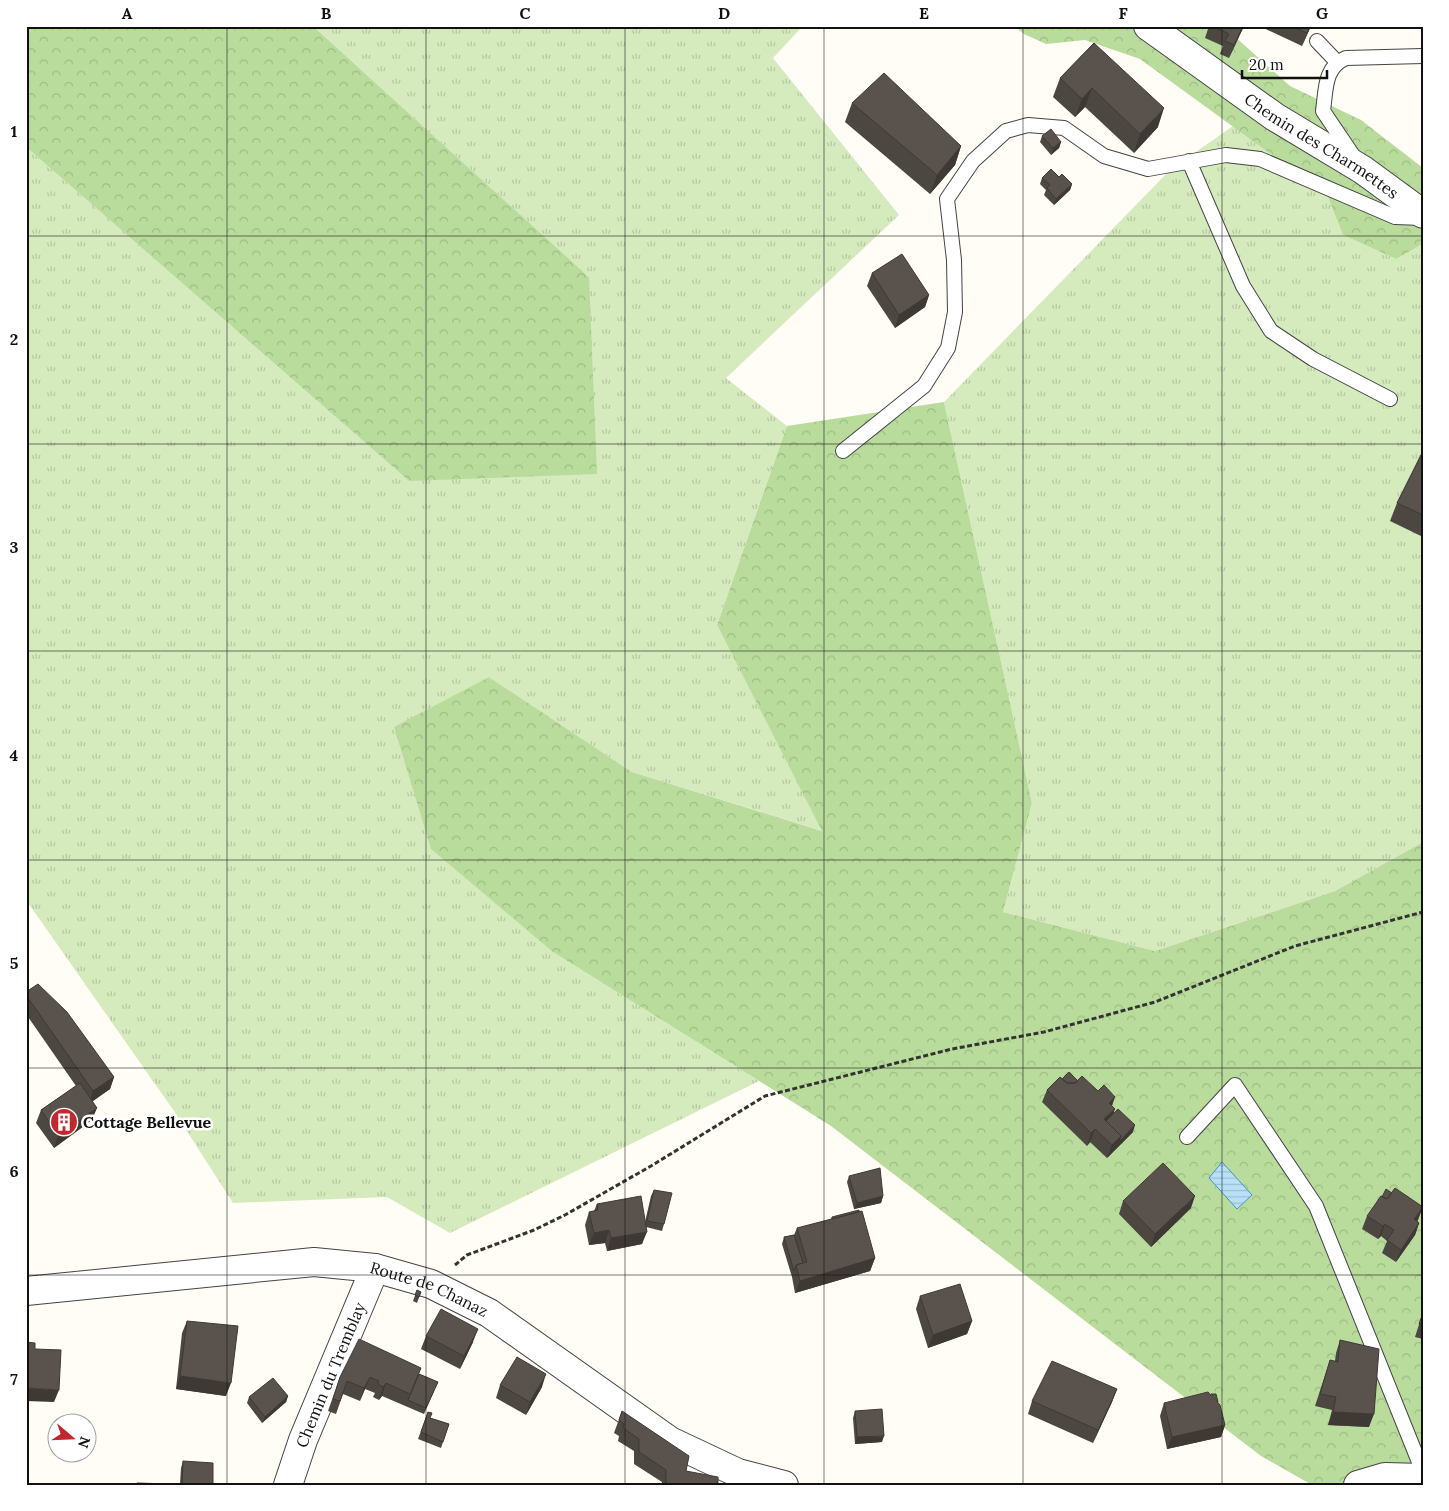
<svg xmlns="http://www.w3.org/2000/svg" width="1449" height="1511" font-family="Lora,serif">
<defs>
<pattern id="grass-tufts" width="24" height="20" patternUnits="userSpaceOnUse" patternTransform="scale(1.25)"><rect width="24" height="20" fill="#d5ebbd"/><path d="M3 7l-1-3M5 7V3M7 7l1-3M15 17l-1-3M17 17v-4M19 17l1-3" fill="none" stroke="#b6c8a1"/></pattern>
<pattern id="forest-crowns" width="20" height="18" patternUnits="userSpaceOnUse" patternTransform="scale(1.25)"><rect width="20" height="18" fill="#b9dc9c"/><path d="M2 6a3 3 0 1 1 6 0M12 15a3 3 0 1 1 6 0" fill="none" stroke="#9ebc85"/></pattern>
<pattern id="water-rules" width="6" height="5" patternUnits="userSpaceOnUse" patternTransform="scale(1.25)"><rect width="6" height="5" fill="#b9e0f7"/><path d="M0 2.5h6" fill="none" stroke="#9ebfd3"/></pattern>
</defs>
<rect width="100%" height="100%" fill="#fffdf5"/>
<!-- grass -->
<path fill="url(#grass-tufts)" d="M313,26H803L773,58L899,215L726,378L787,426L717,625L823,831L632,772L489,677L553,952L759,1081L450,1233L387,1197L233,1203L174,1111L26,900V147L409,481L589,277Z
M1233,126L1327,195L1343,235L1396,259L1423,244V842L1335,891L1155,951L1003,912L1032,803L944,402L1170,170Z"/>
<!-- forest -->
<path fill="url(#forest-crowns)" d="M26,26H313L589,277L597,474L409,481L26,147Z
M1014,26H1223L1290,86L1361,120L1423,168V244L1396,259L1343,235L1327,195L1140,59L1085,40L1046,44L1024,34Z
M944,402L1032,803L1003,912L1155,951L1335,891L1423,842V1485H1312L1261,1456L831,1126L553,952L431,849L394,727L489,677L632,772L822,831L717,625L787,426Z"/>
<!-- water -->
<path fill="url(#water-rules)" stroke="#3f96cf" d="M1222,1162L1252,1195L1237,1209L1209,1178Z"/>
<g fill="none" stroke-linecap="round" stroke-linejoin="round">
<!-- service casing -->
<g stroke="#444" stroke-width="16">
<path id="service" d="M1317,41L1337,62
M1354,157L1323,111C1326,90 1324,67 1346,58L1423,56
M1189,161L1243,286L1271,331L1313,359L1390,399
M843,451L924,386L948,348L955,312L954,260L947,199L973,161L1006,131L1028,125L1064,128L1104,156L1148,169L1226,155L1260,159L1395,217L1423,218
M1187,1137L1235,1085L1316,1206L1423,1472"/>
</g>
<!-- minor casing -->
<g stroke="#444" stroke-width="30">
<g id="minor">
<path id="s1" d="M288,1485L303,1440L375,1268"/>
</g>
</g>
<!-- tertiary casing -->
<g stroke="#444" stroke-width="30">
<g id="tertiary">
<path id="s2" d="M1148,26L1275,117L1363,170L1423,214"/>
<path id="s3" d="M26,1291L314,1262L375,1268L431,1284L489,1313L670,1441L738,1473L784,1485"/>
<path d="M1358,1485L1385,1477L1423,1478"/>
</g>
</g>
<!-- path -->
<path stroke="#333" stroke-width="3" stroke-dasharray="5 2.5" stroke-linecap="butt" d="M455,1265L467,1255L534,1230L565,1215L651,1166L765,1096L952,1049L1044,1032L1155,1002L1295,946L1423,912"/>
<!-- service -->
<use href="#service" stroke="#fff" stroke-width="14"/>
<!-- minor -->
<use href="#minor" stroke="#fff" stroke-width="28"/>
<!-- tertiary -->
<use href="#tertiary" stroke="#fff" stroke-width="28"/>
</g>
<!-- wall -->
<path fill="#4d4742" d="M1209,26H1244L1229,58L1220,54L1223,46L1205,38Z
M1259,26H1311L1302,46Z
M1094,43L1158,127L1134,153L1085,107L1075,117L1053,97L1060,78Z
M852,103L961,146L955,165L930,194L845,122Z
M1042,136L1061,142L1059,148L1051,155L1040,142Z
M1059,177L1072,184L1070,190L1054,205L1044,195L1046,190L1040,184L1042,178Z
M872,273L929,295L925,307L895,328L867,286Z
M1423,451V537L1390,521L1397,503Z
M26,992L114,1077L110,1089L92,1101V1120L54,1148L36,1123L41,1110L76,1086L26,1014Z
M1062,1079L1078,1081L1112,1106L1114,1113L1133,1132L1107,1158L1090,1142L1087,1146L1042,1102L1047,1090Z
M849,1176L883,1196L881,1203L854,1209L847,1182Z
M654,1190L664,1224L662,1231L646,1227L642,1244L607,1251L605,1243L589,1245L585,1225L589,1212L594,1211L597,1204L645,1222L651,1196Z
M1123,1201L1191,1208L1151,1247L1119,1214Z
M1367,1216L1418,1220L1417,1221L1419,1223L1415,1235L1396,1262L1382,1253L1387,1241L1381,1236L1378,1239L1362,1229Z
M832,1217L875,1258L870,1271L795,1293L792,1277L782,1244L784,1237L794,1235L797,1228L831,1220Z
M417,1290L421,1292L417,1303L413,1301Z
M920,1296L972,1321L967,1334L928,1348L916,1309Z
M1423,1312V1339L1415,1337Z
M187,1321L226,1396L176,1389L182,1333Z
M426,1336L473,1342L460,1369L421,1349Z
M1340,1340L1369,1427L1328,1425L1332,1410L1315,1406L1330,1360L1335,1361L1336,1353Z
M419,1374L438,1382L424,1414L382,1396L379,1400L373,1397L375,1393L365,1389L360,1401L343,1394L336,1414L328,1411L340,1377Z
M500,1385L542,1387L526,1415L496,1398Z
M1117,1389L1112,1402L1093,1443L1028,1414L1032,1401Z
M288,1396L286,1402L262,1423L247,1403L249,1397Z
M1164,1403L1225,1425L1221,1437L1167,1449L1160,1416Z
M622,1411L686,1471L718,1485H662V1482L634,1464V1451L618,1441L619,1436L614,1433Z
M855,1411L882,1442L855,1444L853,1418Z
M428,1412L430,1418L449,1424L441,1448L418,1439Z
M183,1461L213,1485H136L137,1483L180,1484L181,1468Z"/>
<!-- shaded-wall -->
<path fill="#3f3936" d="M1243,26H1244L1229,58L1234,45Z
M1310,26H1311L1302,46L1307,33Z
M1092,88L1085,107L1075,117L1082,99Z
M1164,108L1158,127L1134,153L1140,134Z
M1061,142L1059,148L1051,155L1053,148Z
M961,146L955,165L930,194L937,175Z
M1072,184L1070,190L1054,205L1056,199Z
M929,295L925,307L895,328L899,315Z
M114,1077L110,1089L89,1104L93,1091Z
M1115,1097L1111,1109L1109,1103Z
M97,1108L92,1120L54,1148L58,1135Z
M1115,1109L1110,1122L1104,1128V1119Z
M1135,1125L1133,1132L1107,1158L1112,1145L1121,1136Z
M1095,1129L1090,1142L1087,1146L1091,1133Z
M883,1196L881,1203L854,1209L857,1203Z
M1195,1196L1191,1208L1151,1247L1155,1234Z
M1423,1207L1418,1220L1409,1231L1414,1219Z
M1419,1223L1415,1235L1396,1262L1401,1250Z
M1385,1224L1381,1236L1378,1239L1383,1226Z
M609,1230L605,1243L589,1245L594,1233Z
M647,1232L642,1244L607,1251L611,1238Z
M875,1258L870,1271L795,1293L800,1281Z
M972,1321L967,1334L928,1348L933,1335Z
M478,1329L473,1342L460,1369L464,1356Z
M546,1374L542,1387L526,1415L530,1402Z
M180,1376L231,1383L226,1396L176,1389Z
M370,1377L360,1401L364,1388Z
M386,1383L382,1396L379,1400L383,1387Z
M26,1388L59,1390L54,1402L26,1401Z
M1117,1389L1112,1402L1093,1443L1098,1430Z
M288,1396L286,1402L262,1423L265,1417Z
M1333,1412L1374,1414L1369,1427L1328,1425Z
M1225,1425L1221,1437L1167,1449L1172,1437Z
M884,1436L882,1442L855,1444L857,1437Z"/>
<!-- building -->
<path fill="#5a524d" stroke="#3f3936" d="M1212,26H1243L1234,45L1225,41L1229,34Z
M1291,26H1310L1307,33Z
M1094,43L1164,108L1140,134L1092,88L1082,99L1060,78Z
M884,73L961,146L937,175L852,103Z
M1051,129L1061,142L1053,148L1042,136Z
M1051,169L1059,177L1062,174L1072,184L1056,199L1047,188L1050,185L1042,178Z
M902,254L929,295L899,315L872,273Z
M1423,451V515L1397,503Z
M38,984L67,1012L114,1077L93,1091L26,995V992Z
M1069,1072L1078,1081L1075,1083H1067L1062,1079Z
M1082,1076L1098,1091L1104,1085L1115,1097L1109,1103L1115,1109L1104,1119L1121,1136L1112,1145L1095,1129L1091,1133L1047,1090L1060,1077L1067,1083H1075Z
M80,1083L97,1108L58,1135L41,1110Z
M1118,1109L1135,1125L1119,1142L1121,1136L1106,1121Z
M1163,1163L1195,1196L1155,1234L1123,1201Z
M880,1168L883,1196L857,1203L849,1176Z
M1395,1188L1423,1207L1414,1219L1419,1223L1401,1250L1387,1240L1394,1230L1385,1224L1383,1226L1367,1216L1381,1196L1387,1199Z
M1386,1189L1392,1193L1387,1199L1382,1197Z
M654,1190L672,1193L664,1224L647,1221Z
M641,1196L647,1232L611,1238L609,1230L594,1233L589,1212L598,1210L597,1204Z
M859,1210V1212L832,1219V1217Z
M862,1211L875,1258L800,1281L796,1265L807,1262L797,1228Z
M794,1235L803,1263L796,1265L794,1271L784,1237Z
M960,1284L972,1321L933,1335L920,1296Z
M417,1290L421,1292L419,1297L415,1295Z
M441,1309L478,1329L464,1356L426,1336Z
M1423,1313V1325L1419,1324Z
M187,1321L238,1326L231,1383L180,1376Z
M359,1339L421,1368L410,1394L386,1383L383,1387L378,1384L379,1381L370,1377L364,1388L347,1381L340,1401L333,1399L340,1377Z
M1340,1340L1379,1349L1374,1414L1333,1412L1336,1397L1320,1394L1330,1360L1338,1362Z
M26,1342L35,1343V1349L61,1350L59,1390L26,1388Z
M517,1357L546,1374L530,1402L500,1385Z
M1052,1361L1117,1389L1098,1430L1032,1401Z
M419,1374L438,1382L426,1408L408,1400Z
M273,1378L288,1396L265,1417L249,1397Z
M1208,1392L1220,1405L1225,1425L1172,1437L1164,1403Z
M1211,1394H1216L1218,1402Z
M882,1409L884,1436L857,1437L855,1411Z
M622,1411L689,1456L686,1471L718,1477V1485H666V1470L639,1452V1439L623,1428L624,1424L619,1420Z
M428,1412L432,1413L430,1418L449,1424L443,1442L421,1432Z
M183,1461L213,1463V1485L182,1484Z
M137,1483L200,1485H137Z"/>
<!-- grid -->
<path fill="none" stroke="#111" stroke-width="1" stroke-opacity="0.55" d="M227,26V1485M426,26V1485M625,26V1485M824,26V1485M1023,26V1485M1222,26V1485M26,236H1423M26,444H1423M26,651H1423M26,860H1423M26,1068H1423M26,1275H1423"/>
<!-- icons -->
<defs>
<g id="building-disc" transform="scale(1.4375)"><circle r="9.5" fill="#c4262e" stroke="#fff"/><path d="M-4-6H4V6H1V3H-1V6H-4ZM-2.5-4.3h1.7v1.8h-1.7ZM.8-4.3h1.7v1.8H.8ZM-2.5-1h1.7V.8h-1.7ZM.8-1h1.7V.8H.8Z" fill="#fff"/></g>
</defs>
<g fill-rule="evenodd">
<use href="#building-disc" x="64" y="1122"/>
</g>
<g text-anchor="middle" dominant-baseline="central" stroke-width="5" stroke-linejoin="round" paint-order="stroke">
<!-- street labels -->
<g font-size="16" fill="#111" stroke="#fff">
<text stroke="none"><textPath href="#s2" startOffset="211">Chemin des Charmettes</textPath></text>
<text stroke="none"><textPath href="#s3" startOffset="409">Route de Chanaz</textPath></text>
<text stroke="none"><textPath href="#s1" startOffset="118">Chemin du Tremblay</textPath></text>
</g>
<!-- poi labels -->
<g font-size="16" font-weight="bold" fill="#111" stroke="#fff" text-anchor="start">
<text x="83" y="1122">Cottage Bellevue</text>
</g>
</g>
<!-- border -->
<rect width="1449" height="1511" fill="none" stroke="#ffffff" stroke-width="55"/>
<!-- north arrow -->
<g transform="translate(72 1438) rotate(109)"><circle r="24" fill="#ffffff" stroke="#a0a0a0"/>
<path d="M0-4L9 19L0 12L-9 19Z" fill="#c4262e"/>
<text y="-8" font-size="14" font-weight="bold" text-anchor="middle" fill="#111111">N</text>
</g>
<!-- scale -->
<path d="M1242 70v8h85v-8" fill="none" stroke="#111111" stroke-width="2.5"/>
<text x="1249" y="70" font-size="15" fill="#111111" stroke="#ffffff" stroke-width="4" paint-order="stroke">20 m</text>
<rect x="28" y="28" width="1394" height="1456" fill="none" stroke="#111" stroke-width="2"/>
<g font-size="16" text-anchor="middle" font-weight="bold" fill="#111">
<text x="127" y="19">A</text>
<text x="326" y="19">B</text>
<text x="525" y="19">C</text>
<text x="724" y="19">D</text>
<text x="924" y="19">E</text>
<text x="1123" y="19">F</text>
<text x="1322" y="19">G</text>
<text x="14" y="137">1</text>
<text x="14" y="345">2</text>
<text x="14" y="553">3</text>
<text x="14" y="761">4</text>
<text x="14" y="969">5</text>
<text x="14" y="1177">6</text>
<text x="14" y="1385">7</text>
</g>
</svg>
